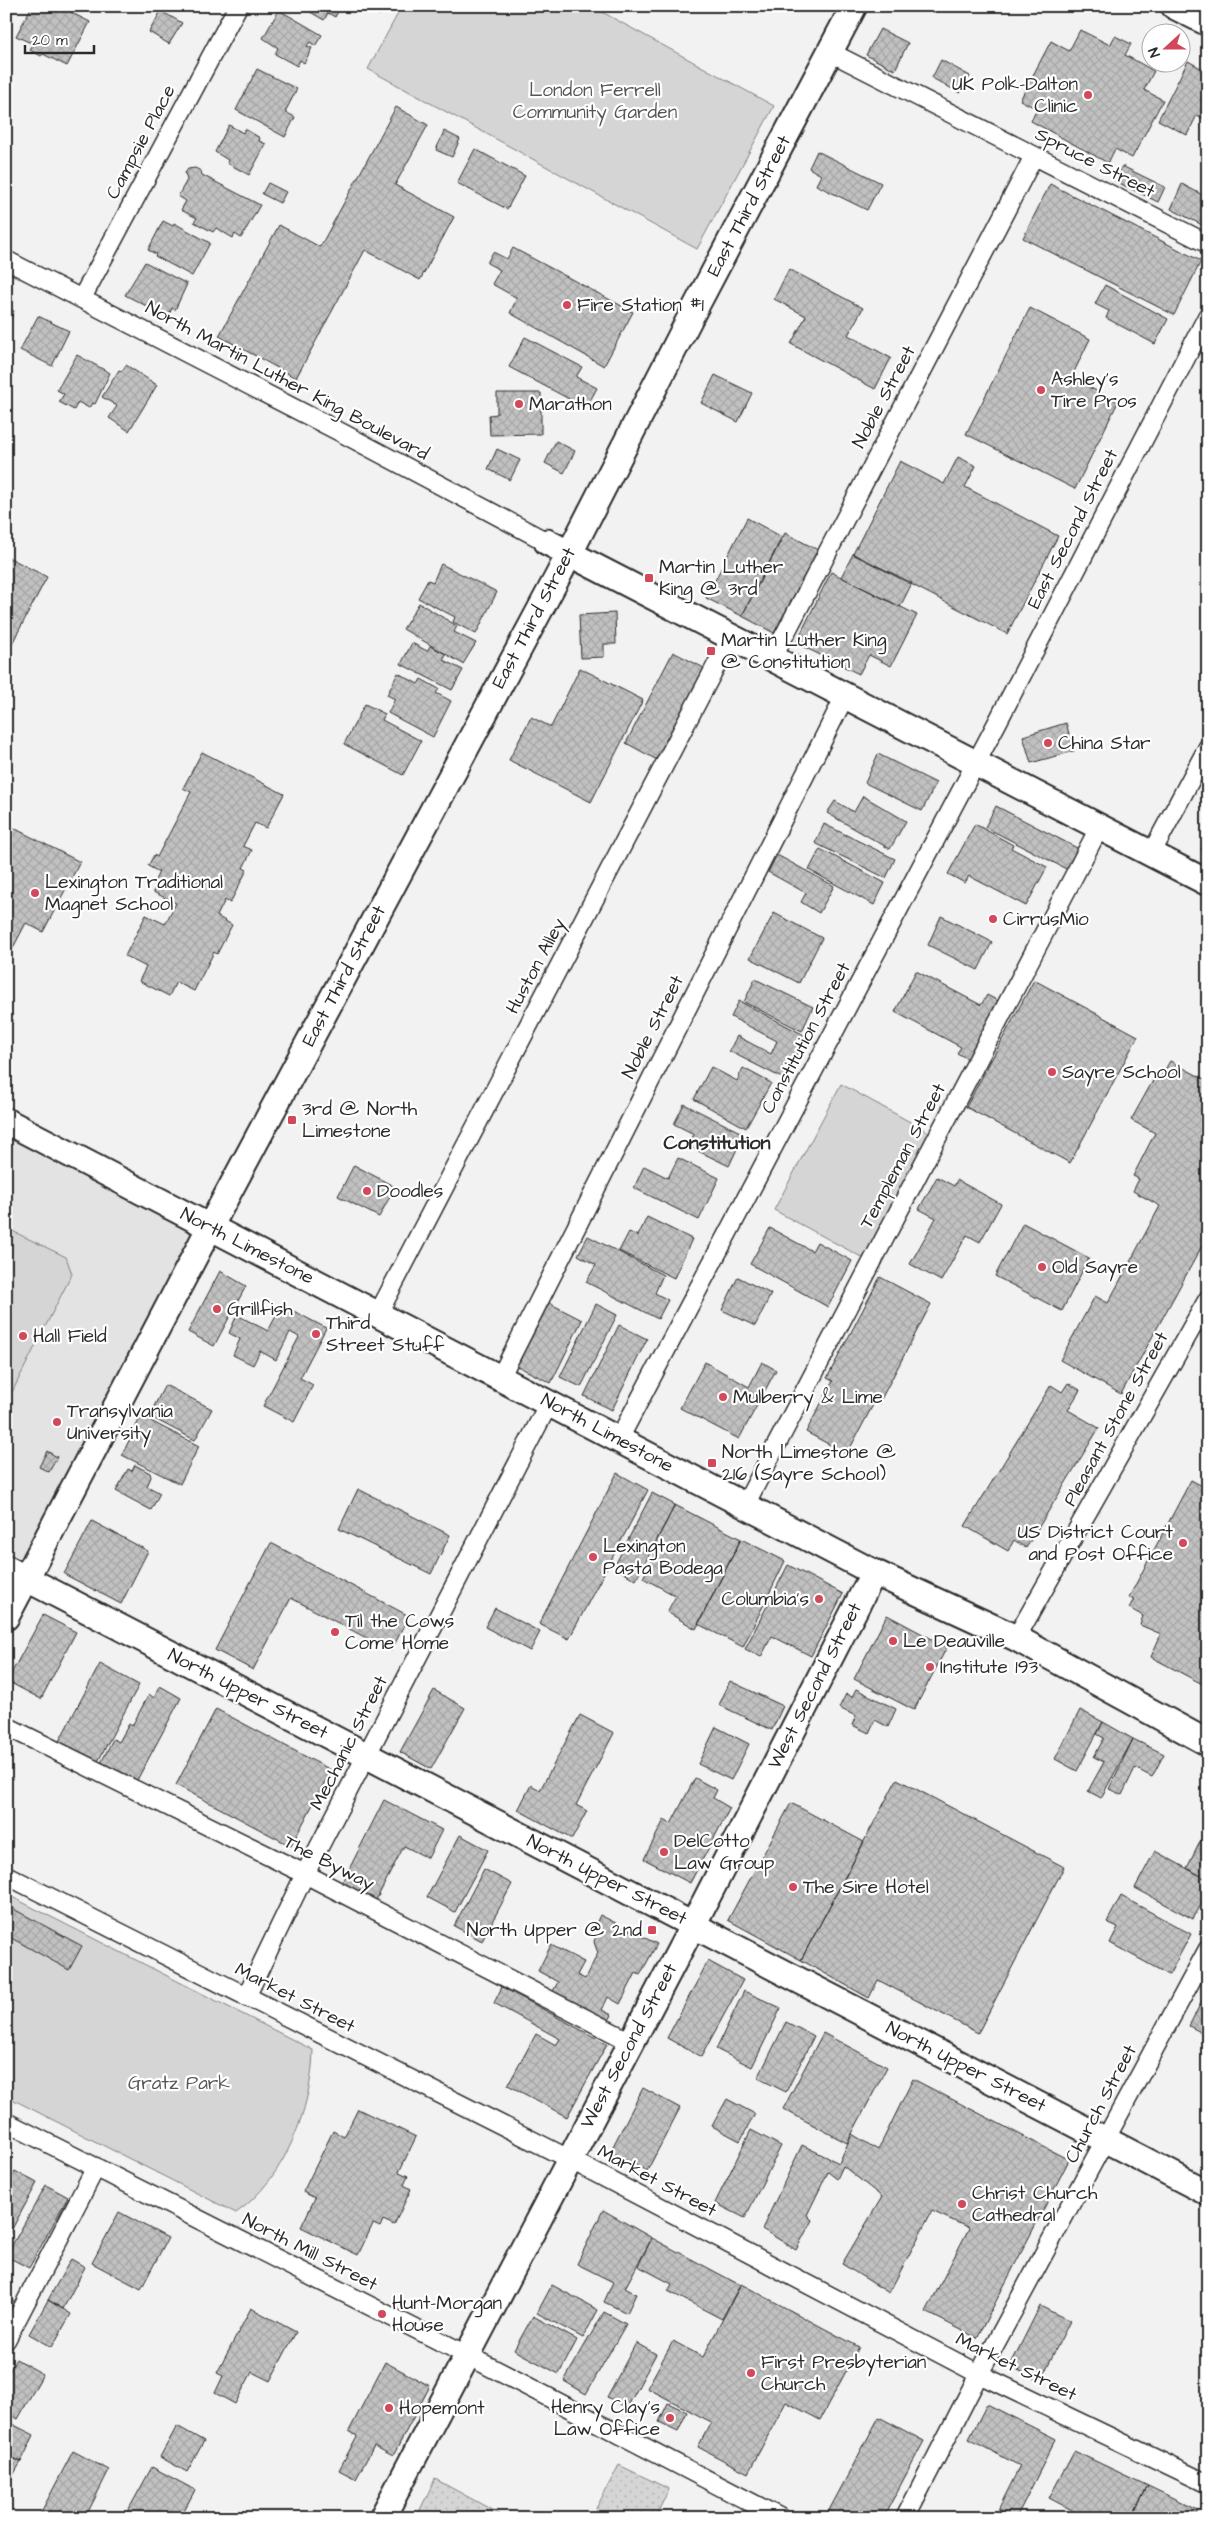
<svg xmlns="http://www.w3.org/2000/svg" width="1214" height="2524" font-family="'Architects Daughter',sans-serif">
<defs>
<pattern id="grass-dots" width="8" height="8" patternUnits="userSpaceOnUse" patternTransform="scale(1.25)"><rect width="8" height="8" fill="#d5d5d5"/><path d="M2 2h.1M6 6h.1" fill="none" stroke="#b7b7b7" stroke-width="1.8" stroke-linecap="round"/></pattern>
<pattern id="building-cross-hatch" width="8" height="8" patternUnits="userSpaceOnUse" patternTransform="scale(1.25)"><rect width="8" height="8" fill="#c1c1c1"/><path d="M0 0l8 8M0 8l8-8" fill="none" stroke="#a6a6a6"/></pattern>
</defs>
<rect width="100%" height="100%" fill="#f2f2f2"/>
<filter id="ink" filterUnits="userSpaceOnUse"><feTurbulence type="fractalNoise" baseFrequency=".02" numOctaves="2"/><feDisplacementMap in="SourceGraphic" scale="10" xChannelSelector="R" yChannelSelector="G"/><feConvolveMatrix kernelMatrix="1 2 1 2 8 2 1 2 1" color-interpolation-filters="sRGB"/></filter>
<g filter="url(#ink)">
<!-- built -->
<path fill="#e3e3e3" d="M6,1123L210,1227L6,1616Z"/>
<!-- grass -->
<path fill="url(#grass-dots)" stroke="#808080" d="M619,2465L669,2489L655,2518H591Z
M435,2479L507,2518H416Z"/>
<!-- green -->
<path fill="#d5d5d5" stroke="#808080" d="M402,6H591L774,106L697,249L368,69Z
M841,1084L932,1134L865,1259L774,1210Z
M6,1228L66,1257L72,1274L9,1398L6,1399Z
M6,1894L313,2050C312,2108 285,2179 236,2213L6,2096Z"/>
<!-- building -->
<path fill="url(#building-cross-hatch)" stroke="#2b2b2b" d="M32,6H73L70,12L90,22L67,66L43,54L41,56L30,50L33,44L16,36Z
M306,6H341L335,17L328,13L324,20L307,10L309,8Z
M366,6H385L380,15Z
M279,10L322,35L315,46L310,42L307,46L312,48L304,63L300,60L297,66L275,54L278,48L263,38Z
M161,11L182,23L169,44L149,32Z
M880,29L908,43L895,70L866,55Z
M1080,30L1110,45L1115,36L1131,44L1125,55L1154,71L1144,90L1163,100L1132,158L1115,149L1108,163L1031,121L1037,109L1020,100L1051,41L1069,51Z
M941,60L970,76L960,93L932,78Z
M1188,61L1208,72V121L1197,115L1187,135L1158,120Z
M257,69L297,89L285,112L295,117L285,137L236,110Z
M396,107L428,125L395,185L454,217L420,280L365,250L296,378L219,336L279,225L320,247Z
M229,125L243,133L245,129L260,138L259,141L266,144L249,175L227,163L228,160L215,152Z
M444,131L460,139L452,157L436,150Z
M475,149L525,176L507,209L457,183Z
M817,151L881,183L867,210L816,185L821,175L809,168Z
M1122,166L1165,187L1158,202L1115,181Z
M195,168L201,171L202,175L260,205L241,238L235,234L233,238L216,228L213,232L194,222L197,218L181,210L186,201L178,196L187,180L185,173L188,169Z
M268,183L286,192L280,203L262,194Z
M1050,184L1201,261L1174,315L1023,238Z
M1182,184L1208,198V228L1171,209Z
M163,221L173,226L174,223L210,243L192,276L155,256L156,254L148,250Z
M513,248L633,312L604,366L510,313L517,298L492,284L500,270L487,263L493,252L507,259Z
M145,262L187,284L175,310L172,308L168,317L125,295Z
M789,269L863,308L848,335L891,358L875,389L791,344L806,316L774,299Z
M1105,285L1168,319L1155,344L1106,318L1109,311L1095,304Z
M6,307L14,311L7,327L6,336Z
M1030,308L1090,339L1071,378L1118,402L1075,489L966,434Z
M38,316L69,331L52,366L20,350Z
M525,337L582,367L576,377L597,388L586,408L509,367Z
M77,355L110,373L95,404L92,403L89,408L78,402L74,410L59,402L64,394L57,390Z
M126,365L157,385L129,431L109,418L117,406L102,397L119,370L122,371Z
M715,375L752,393L738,422L701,403Z
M497,393H541V434L490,435L489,415L497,414Z
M556,441L575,451L564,473L545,463Z
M497,449L520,460L510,480L488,469Z
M958,457L976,466L965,487L1058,536L1007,634L853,554L900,461L944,484Z
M747,518L782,537L742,616L706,598Z
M785,533L818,550L774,633L742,616Z
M853,554L912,583L900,607L841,577Z
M6,556L47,577L6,655Z
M441,564L497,592L476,634L453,622L455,617L418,598L428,580L433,582Z
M831,572L917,615L891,666L869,655L859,674L796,643Z
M419,603L457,626L454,632L476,643L463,664L403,629Z
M615,613L616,644H604V657L581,658L579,615Z
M412,643L427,651L430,646L446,654L443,660L463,670L452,690L401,664Z
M673,652L706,669L659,761L626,743Z
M580,668L643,700L591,802L509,760L531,717L551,727Z
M398,673L418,684L421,679L439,689L436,693L451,701L433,737L388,713L395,699L387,695Z
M365,704L385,714L382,720L421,741L403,775L344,744Z
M1066,723L1074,751L1031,763L1023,736Z
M202,752L284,794L266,828L255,823L243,846L252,850L243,868L247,870L230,903L225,900L217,916L232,925L217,954L214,952L194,991L176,982L169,996L139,981L146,967L125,956L146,915L165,924L176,903L153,892L157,885L153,884L159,872L148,866L154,855L157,857L191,792L183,788Z
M878,754L936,783L922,811L865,783Z
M863,796L906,821L890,849L827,813L835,801L854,812Z
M996,806L1081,850L1070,871L985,827Z
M6,824L80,862L43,932L26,923L6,961Z
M824,824L895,859L886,878L815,843Z
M975,824L1013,845L1011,848L1047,867L1026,906L969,876L965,883L948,874Z
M1208,835V854L1201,850Z
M820,849L885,883L874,905L809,870Z
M777,855L834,886L819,913L801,902L806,893L768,872Z
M774,913L822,938L799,983L750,958Z
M941,916L992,942L978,970L928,945Z
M916,971L981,1005L987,995L1004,1004L973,1062L957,1053L961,1047L895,1012Z
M755,979L813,1007L802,1031L744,1002Z
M1034,980L1138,1036L1070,1163L966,1107Z
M739,1001L806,1036L784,1079L729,1051L737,1036L771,1054L777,1041L731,1017Z
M1170,1061L1208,1081V1235L1121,1394L1060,1360L1095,1296L1108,1303L1160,1206L1133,1191L1139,1179L1133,1176L1155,1133L1131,1120L1155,1077L1159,1080Z
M711,1067L737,1081L743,1068L771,1083L746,1128L694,1099Z
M684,1104L744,1134L729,1166L688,1146L694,1134L674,1124Z
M678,1158L719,1178L699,1220L634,1188L644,1166L668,1178Z
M354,1165L395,1187L379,1217L338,1196Z
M937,1177L954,1186L957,1180L1001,1204L980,1242L967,1235L941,1281L910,1264L936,1218L919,1209Z
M647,1217L692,1239L674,1278L619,1251L629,1232L638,1236Z
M1023,1223L1089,1258L1062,1311L995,1276Z
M770,1228L812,1251L817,1242L852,1261L828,1307L750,1264Z
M588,1236L663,1275L655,1293L668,1300L658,1319L586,1282L596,1265L578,1255Z
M220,1271L246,1286L214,1346L188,1332Z
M738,1277L771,1294L755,1326L722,1310Z
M880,1277L931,1304L878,1405L874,1403L847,1454L806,1432L833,1381L827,1378Z
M547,1302L582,1320L551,1383L515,1365Z
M596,1304L617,1315L581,1387L560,1377Z
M282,1305L326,1328L300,1378L313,1385L294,1422L263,1406L299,1337L290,1332L276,1360L260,1351L253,1365L233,1355L240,1339L229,1333L237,1315L268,1331Z
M619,1325L647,1339L612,1410L584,1396Z
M705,1362L749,1387L762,1362L776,1370L739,1439L680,1408Z
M1068,1383L1080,1390L1068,1410L1099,1428L1026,1548L1014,1540L1008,1551L965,1526L1051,1385L1062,1392Z
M165,1385L212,1409L195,1440L149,1416Z
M141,1416L199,1446L180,1484L122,1455Z
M47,1451L57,1457L49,1472L39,1467Z
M135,1465L150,1473L151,1477L147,1486L160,1493L151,1510L116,1491L128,1469L132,1471Z
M617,1473L648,1490L569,1639L539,1624Z
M1191,1480L1208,1489V1687L1151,1657L1161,1634L1140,1625L1143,1616L1129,1608L1134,1599L1129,1597Z
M358,1489L450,1535L431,1574L339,1529Z
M652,1493L675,1505L636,1580L614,1567Z
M675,1505L741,1539L696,1629L667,1612L676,1596L643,1578L655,1555L651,1551Z
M92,1521L148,1551L121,1604L64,1574Z
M741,1539L785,1561L743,1647L698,1624Z
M271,1543L409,1616L391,1651L291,1598L253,1670L215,1650Z
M788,1565L843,1594L811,1656L772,1636L761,1657L745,1649Z
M495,1608L540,1632L530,1651L485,1627Z
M43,1615L76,1632L41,1699L7,1681Z
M887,1615L947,1647L914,1710L854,1679Z
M100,1664L139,1685L96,1765L57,1745Z
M730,1681L783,1706L772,1730L719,1705Z
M160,1686L181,1698L136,1782L101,1763L113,1739L119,1742L129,1724L132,1726L149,1694L154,1698Z
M856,1689L896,1709L888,1727L875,1720L869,1733L852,1725L856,1716L839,1708L846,1694L852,1697Z
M434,1690L465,1708L431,1769L400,1752Z
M216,1709L331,1770L291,1846L176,1785Z
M1080,1710L1103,1722L1077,1771L1055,1759Z
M580,1715L614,1733L576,1805L587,1811L572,1839L518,1810L531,1785L540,1790Z
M1103,1722L1133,1739L1101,1798L1088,1791L1104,1762L1094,1757L1104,1738L1097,1734Z
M716,1727L749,1744L731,1780L698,1764Z
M1133,1739L1164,1754L1152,1777L1135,1768L1122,1795L1109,1789Z
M695,1778L717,1790L713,1798L730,1808L690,1883L644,1859L664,1820L671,1824Z
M897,1779L1064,1867L978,2033L878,1980L869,1998L801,1960Z
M384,1800L442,1830L428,1858L404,1846L373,1906L339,1889Z
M791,1803L864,1842L801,1960L728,1920Z
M1205,1832L1208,1833V1880L1187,1868Z
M460,1835L488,1850L455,1912L427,1897Z
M1155,1851L1208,1880V1892L1193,1919L1135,1888Z
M484,1869L512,1884L482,1941L454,1926Z
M1121,1896L1191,1934L1169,1975L1110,1943L1118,1927L1107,1922Z
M8,1906L82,1946L69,1970L6,1935Z
M600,1915L657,1944L640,1975L636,1973L620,2004L608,1997L602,2010L612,2015L608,2022L552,1993L558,1982L538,1971L551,1945L584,1962L577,1975L585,1979L598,1953L594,1942L596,1935L602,1932L594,1928Z
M708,1961L743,1980L701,2057L667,2038Z
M502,1987L607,2044L567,2117L508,2085L536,2034L556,2045L560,2039L494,2003Z
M744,1991L781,2008L752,2067L716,2049Z
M1204,1997L1208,1999V2036L1189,2026Z
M786,2022L814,2036L786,2092L758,2078Z
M823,2033L887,2067L847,2143L783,2109Z
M913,2079L1069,2160L977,2338L926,2312L969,2228L932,2211L889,2293L842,2264L882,2197L843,2166L837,2179L828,2172L807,2215L812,2220L796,2250L762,2229L802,2145L839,2163L852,2134L878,2150Z
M643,2088L680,2108L647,2171L610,2152Z
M727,2099L755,2114L740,2141L712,2126Z
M358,2109L416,2137L399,2172L408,2176L404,2185L411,2189L394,2225L383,2220L380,2227L373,2224L358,2255L301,2227L315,2198L303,2192L333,2131L344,2137Z
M751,2130L781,2146L745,2218L715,2203Z
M15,2171L37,2183L6,2240V2187Z
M46,2185L68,2197L29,2268L6,2256Z
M603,2210L652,2238L625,2288L636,2294L627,2313L604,2302L613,2282L577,2264Z
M119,2212L168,2238L141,2289L92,2263Z
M652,2238L740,2285L722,2319L668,2291L672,2284L638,2266Z
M71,2259L85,2267L63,2309L48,2300Z
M741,2284L859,2347L820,2420L786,2402L748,2473L698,2447L711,2422L647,2388L673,2341L703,2357Z
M552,2285L598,2310L583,2338L537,2313Z
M6,2297L15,2302L6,2318Z
M48,2300L71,2314L52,2347L29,2334Z
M1040,2306L1070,2321L1040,2381L1010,2366Z
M251,2308L296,2332L270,2381L252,2372L235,2404L215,2393L223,2376L217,2373Z
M604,2312L626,2324L586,2394L564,2381Z
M533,2316L577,2340L559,2374L514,2350Z
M636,2343L656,2354L627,2408L607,2397Z
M16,2359L43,2374L18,2419L6,2413V2378Z
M385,2362L430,2386L393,2456L374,2446L356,2479L339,2470L357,2436L349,2431Z
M668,2403L687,2412L678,2431L659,2422Z
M987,2404L1056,2439L1016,2518L998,2510L1020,2466L969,2439Z
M879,2417L924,2441L883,2518H835L827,2514Z
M6,2421L34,2435L21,2462L6,2455Z
M177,2426L204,2441L187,2472L160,2457Z
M73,2451L109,2470L85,2518H38Z
M1074,2451L1148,2486L1131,2518H1087L1049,2498Z
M6,2455L21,2462L6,2487Z
M152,2467L195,2490L180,2518H124Z
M1148,2486L1198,2510L1195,2518H1131Z"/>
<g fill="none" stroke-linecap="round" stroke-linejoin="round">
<!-- street casing -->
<g stroke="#2b2b2b" stroke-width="21">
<path id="street" d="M830,52L1208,244
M6,260L344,434L547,542
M82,298L238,6
M772,659L1034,156
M1151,854L1208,747
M378,1314L731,637
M500,1378L845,696
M619,1439L997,723L1208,315
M745,1505L1099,828
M1016,1638L1208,1299
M6,1726L305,1874L631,2042
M6,1875L569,2159L979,2374L1208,2484
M246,1997L305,1874L549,1403
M6,2122L467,2355L781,2518
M6,2340L96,2167
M905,2518L979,2374L1208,1949"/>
</g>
<!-- secondary casing -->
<g stroke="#2b2b2b" stroke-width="29">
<path id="secondary" d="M1174,6L1208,23
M547,542L1208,883
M6,1121L867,1569L1016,1638L1208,1743
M6,1568L1208,2193
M6,1617L210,1227L558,576L693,312L854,6
M382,2518L693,1925L874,1572"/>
</g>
<!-- street -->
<use href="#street" stroke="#fff" stroke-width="18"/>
<!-- secondary -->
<use href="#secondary" stroke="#fff" stroke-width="25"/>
</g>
</g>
<!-- markers -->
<g fill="#d1495b" stroke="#fff" stroke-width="2">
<circle cx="1088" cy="95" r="5"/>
<circle cx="567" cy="305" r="5"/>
<circle cx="1041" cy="390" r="5"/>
<circle cx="519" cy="404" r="5"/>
<rect x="644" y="573" width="10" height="10" rx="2.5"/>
<rect x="706" y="646" width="10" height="10" rx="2.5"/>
<circle cx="1048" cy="743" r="5"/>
<circle cx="35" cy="893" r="5"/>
<circle cx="993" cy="919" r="5"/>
<circle cx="1052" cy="1072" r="5"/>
<rect x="287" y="1115" width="10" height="10" rx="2.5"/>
<circle cx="367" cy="1191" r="5"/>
<circle cx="1042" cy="1267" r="5"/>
<circle cx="217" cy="1309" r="5"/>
<circle cx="316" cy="1334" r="5"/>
<circle cx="23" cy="1336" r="5"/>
<circle cx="723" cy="1397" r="5"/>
<circle cx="57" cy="1422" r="5"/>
<rect x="707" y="1458" width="10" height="10" rx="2.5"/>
<circle cx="1183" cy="1543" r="5"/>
<circle cx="593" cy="1557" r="5"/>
<circle cx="819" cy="1599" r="5"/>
<circle cx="335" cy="1632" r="5"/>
<circle cx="893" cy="1641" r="5"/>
<circle cx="930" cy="1667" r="5"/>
<circle cx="664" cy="1852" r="5"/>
<circle cx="793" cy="1887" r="5"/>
<rect x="647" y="1925" width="10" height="10" rx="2.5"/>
<circle cx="962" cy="2204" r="5"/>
<circle cx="382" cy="2314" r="5"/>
<circle cx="751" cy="2373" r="5"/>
<circle cx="389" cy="2408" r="5"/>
<circle cx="670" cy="2418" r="5"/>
</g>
<g text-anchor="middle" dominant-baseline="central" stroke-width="4.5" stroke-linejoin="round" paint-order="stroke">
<!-- poi labels -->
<g font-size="19" fill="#2b2b2b" stroke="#fff" text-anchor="start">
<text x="1078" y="84" text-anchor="end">UK Polk-Dalton<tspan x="1078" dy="22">Clinic</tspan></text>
<text x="577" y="305">Fire Station #1</text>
<text x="1051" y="379">Ashley's<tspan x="1051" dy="22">Tire Pros</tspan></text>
<text x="529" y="404">Marathon</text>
<text x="659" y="567">Martin Luther<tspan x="659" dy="22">King @ 3rd</tspan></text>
<text x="721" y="640">Martin Luther King<tspan x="721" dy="22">@ Constitution</tspan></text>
<text x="1058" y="743">China Star</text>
<text x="45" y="882">Lexington Traditional<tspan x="45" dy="22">Magnet School</tspan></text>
<text x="1003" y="919">CirrusMio</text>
<text x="1062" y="1072">Sayre School</text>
<text x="302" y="1109">3rd @ North<tspan x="302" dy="22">Limestone</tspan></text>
<text x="377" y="1191">Doodles</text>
<text x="1052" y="1267">Old Sayre</text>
<text x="227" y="1309">Grillfish</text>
<text x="326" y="1323">Third<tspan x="326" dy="22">Street Stuff</tspan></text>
<text x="33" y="1336">Hall Field</text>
<text x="733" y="1397">Mulberry &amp; Lime</text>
<text x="67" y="1411">Transylvania<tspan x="67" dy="22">University</tspan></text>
<text x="722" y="1452">North Limestone @<tspan x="722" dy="22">216 (Sayre School)</tspan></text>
<text x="1173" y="1532" text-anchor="end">US District Court<tspan x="1173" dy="22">and Post Office</tspan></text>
<text x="603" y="1546">Lexington<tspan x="603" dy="22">Pasta Bodega</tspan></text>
<text x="809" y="1599" text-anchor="end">Columbia's</text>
<text x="345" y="1621">Til the Cows<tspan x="345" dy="22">Come Home</tspan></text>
<text x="903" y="1641">Le Deauville</text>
<text x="940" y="1667">Institute 193</text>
<text x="674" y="1841">DelCotto<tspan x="674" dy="22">Law Group</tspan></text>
<text x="803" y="1887">The Sire Hotel</text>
<text x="642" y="1930" text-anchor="end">North Upper @ 2nd</text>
<text x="972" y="2193">Christ Church<tspan x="972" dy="22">Cathedral</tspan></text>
<text x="392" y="2303">Hunt-Morgan<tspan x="392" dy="22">House</tspan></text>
<text x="761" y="2362">First Presbyterian<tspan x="761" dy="22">Church</tspan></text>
<text x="660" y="2407" text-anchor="end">Henry Clay's<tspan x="660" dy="22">Law Office</tspan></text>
<text x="399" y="2408">Hopemont</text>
</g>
<!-- park labels -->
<g font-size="19" fill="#565656" stroke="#fff">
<text x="595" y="90">London Ferrell<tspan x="595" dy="22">Community Garden</tspan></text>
<text x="179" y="2083">Gratz Park</text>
</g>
<!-- street labels -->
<g font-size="19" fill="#2b2b2b" stroke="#fff">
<text transform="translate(141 142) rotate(-62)">Campsie Place</text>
<text transform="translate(1095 163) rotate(27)">Spruce Street</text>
<text transform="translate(749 206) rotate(-62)">East Third Street</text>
<text transform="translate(287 381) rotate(28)">North Martin Luther King Boulevard</text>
<text transform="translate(884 397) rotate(-62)">Noble Street</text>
<text transform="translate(1073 529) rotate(-63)">East Second Street</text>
<text transform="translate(534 618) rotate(-62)">East Third Street</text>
<text transform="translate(536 966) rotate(-62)">Huston Alley</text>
<text transform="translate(344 976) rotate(-62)">East Third Street</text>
<text transform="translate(653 1027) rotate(-63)">Noble Street</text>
<text transform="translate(806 1038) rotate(-62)">Constitution Street</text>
<text transform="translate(903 1156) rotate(-62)">Templeman Street</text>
<text transform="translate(247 1246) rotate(27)">North Limestone</text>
<text transform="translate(1116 1419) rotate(-61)">Pleasant Stone Street</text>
<text transform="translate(607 1433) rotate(28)">North Limestone</text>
<text transform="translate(815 1686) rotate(-63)">West Second Street</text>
<text transform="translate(248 1694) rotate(27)">North Upper Street</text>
<text transform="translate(349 1743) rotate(-63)">Mechanic Street</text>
<text transform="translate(329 1863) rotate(27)">The Byway</text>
<text transform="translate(607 1880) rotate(27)">North Upper Street</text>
<text transform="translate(295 1998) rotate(27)">Market Street</text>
<text transform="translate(629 2046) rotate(-62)">West Second Street</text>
<text transform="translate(966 2067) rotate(27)">North Upper Street</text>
<text transform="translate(1101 2104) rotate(-62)">Church Street</text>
<text transform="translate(657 2181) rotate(28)">Market Street</text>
<text transform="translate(310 2252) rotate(27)">North Mill Street</text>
<text transform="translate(1016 2367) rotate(26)">Market Street</text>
</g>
<!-- neighbourhood labels -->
<g font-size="20" font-weight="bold" fill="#2b2b2b" stroke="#fff">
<text x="717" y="1143">Constitution</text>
</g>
</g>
<!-- margin -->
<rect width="1214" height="2524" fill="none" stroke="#fff" stroke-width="25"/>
<rect x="12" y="12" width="1189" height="2499" fill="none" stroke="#2b2b2b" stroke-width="2" filter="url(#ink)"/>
<!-- north arrow -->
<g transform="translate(1166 48) rotate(249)"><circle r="24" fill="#ffffff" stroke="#aaaaaa"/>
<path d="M0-4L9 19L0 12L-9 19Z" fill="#d1495b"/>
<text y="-8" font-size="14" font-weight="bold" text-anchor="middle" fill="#2b2b2b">N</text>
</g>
<!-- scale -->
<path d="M25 45v8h69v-8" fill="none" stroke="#2b2b2b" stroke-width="2.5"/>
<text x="32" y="45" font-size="15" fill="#2b2b2b" stroke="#ffffff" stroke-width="4" paint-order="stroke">20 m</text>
</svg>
